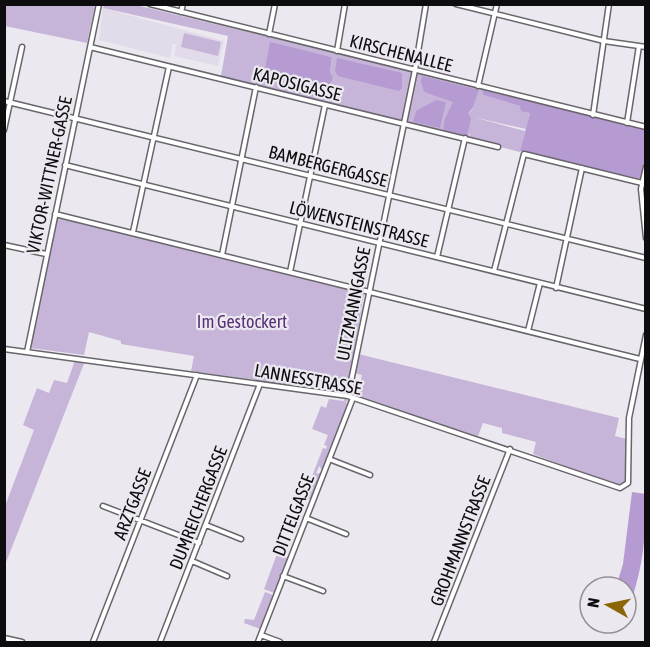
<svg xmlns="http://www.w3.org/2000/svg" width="650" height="647" font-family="'Asap Condensed',sans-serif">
<rect width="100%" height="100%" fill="#ece8f0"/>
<!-- built -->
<path fill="#e2dcea" d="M103,8L224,41L218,66L174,56L176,44H173L170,58L99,40Z"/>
<!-- green -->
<path fill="#c6b5d8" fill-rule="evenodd" d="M4,5H95L87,43L5,26Z
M104,5H136L410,71L412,74L403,119L399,121L221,76L228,36L103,8ZM270,43L332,57L330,72Z
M184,33L221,42L218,56L181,47Z
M417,74L482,90L483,95L520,106L530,113L526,129L473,117L525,131L520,152L469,139L470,132L468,138L407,122ZM425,89L473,109L468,113L445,118L454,101L424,92Z
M56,216L364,294L354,353L619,418L615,436L627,439L626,482L621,487L533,454L536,442L502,433V428L483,423L478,436L357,397L362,375L351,372L348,383L304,376L302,386L197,372L191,371L194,356L121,344V341L89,332L84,355L30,348Z
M75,360L85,361L5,565V506L34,430L23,425L37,388L49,393L54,380L67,383Z
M345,398L351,403L345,401L349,406L323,471L319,466L316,474L323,472L312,500L304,497L323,448L326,449L327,446L324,445L328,435L312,429L321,406L326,408L329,399L344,401Z
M277,554L288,558L274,593L264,589Z
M265,592L273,595L260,629L244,623L245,619L254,620Z"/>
<!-- forest -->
<path fill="#b69ad2" d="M270,42L332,57L330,72L333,78L329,85L265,69Z
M337,58L402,73V88L399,91L338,76L335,71Z
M422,76L479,90L472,109L468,113L471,118L467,136L443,130L445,118L453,102L424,92L421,82Z
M482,90L645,129V158L641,179L520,151L530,113L521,111L520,106L483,95Z
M436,100L446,102L440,128L413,122L416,111Z
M632,492L646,494C646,530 644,561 633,595L626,593V587H616L623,564Z"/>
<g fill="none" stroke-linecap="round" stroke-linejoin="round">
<!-- street casing -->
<g stroke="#68656b" stroke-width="7">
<path id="street" d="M150,4L646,127
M456,4L604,41L646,47
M181,12L183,4
M269,34L275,4
M90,47L498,147
M337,51L345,4
M478,86L497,4
M4,101L646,258
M593,115L609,4
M627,123L639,46
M4,130L22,47
M65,165L646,309
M646,167L641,189L646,238
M55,214L640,359
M133,232L169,67
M4,245L46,254
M222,255L256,87
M437,257L465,138
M494,271L524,154L642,183
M290,272L325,105
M556,288L582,168
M528,331L540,283
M4,349L348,396L620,488L628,483L629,418L646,335
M27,352L99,4
M348,396L415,70L426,4
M329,459L370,475
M103,506L199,543
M306,518L346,534
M206,525L241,539
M192,561L227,576
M283,576L323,591
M261,635L280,642
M4,638L22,642
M93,642L197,375
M160,642L260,384
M258,642L353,398
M434,642L510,449"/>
</g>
<!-- street -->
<use href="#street" stroke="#fff" stroke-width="4"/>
</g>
<g text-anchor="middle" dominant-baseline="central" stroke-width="4.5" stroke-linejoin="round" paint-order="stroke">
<!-- street labels -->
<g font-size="18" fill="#0d0c0e" stroke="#ece8f0">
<text transform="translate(401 53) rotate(14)">KIRSCHENALLEE</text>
<text transform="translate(297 84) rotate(14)">KAPOSIGASSE</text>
<text transform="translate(328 166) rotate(14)">BAMBERGERGASSE</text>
<text transform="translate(49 175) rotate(-78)">VIKTOR-WITTNER-GASSE</text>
<text transform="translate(359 224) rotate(14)">LÖWENSTEINSTRASSE</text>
<text transform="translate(353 304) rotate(-79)">ULTZMANNGASSE</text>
<text transform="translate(308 379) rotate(10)">LANNESSTRASSE</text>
<text transform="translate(132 504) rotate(-69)">ARZTGASSE</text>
<text transform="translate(198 508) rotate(-69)">DUMREICHERGASSE</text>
<text transform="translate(293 515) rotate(-69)">DITTELGASSE</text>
<text transform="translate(460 541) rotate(-69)">GROHMANNSTRASSE</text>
</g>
<!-- park labels -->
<g font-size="18" fill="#563176" stroke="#ece8f0">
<text x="242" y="321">Im Gestockert</text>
</g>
</g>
<!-- border -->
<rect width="650" height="647" fill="none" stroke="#0d0c0e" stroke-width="12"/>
<!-- north arrow -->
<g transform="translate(608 605) rotate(279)"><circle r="28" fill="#ece8f0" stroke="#939096" stroke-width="1.5"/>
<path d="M0-4.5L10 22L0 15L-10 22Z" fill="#8b6606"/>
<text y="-9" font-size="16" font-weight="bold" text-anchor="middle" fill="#0d0c0e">N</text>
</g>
</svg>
